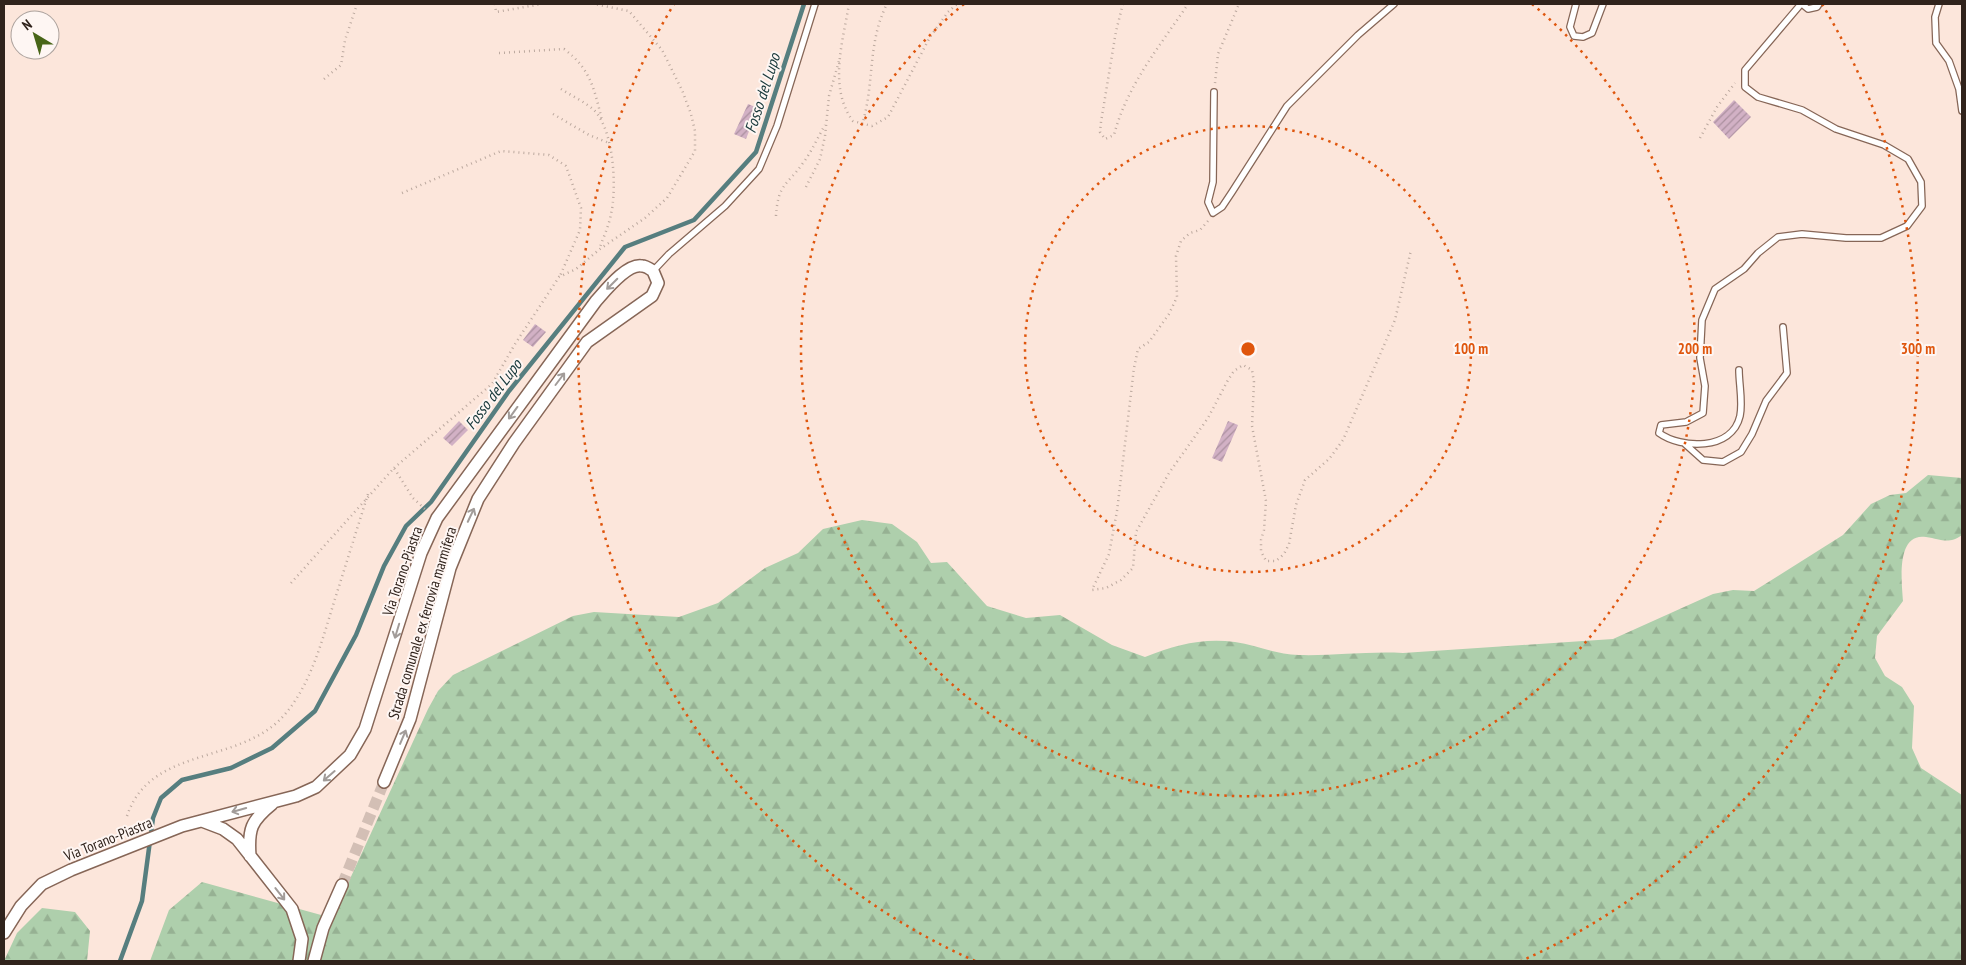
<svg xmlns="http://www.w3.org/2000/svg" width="1966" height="965" font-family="'PT Sans Narrow',sans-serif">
<defs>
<pattern id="forest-firs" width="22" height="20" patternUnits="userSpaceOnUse" patternTransform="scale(1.25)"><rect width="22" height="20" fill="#aecfac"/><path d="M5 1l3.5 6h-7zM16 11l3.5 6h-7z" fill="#96b193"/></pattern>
<pattern id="building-hatch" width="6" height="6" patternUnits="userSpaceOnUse" patternTransform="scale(1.25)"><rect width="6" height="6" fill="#d2b1c5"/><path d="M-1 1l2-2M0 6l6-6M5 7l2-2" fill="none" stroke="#ab909f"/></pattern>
</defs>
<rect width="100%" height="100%" fill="#fce6db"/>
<!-- forest -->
<path fill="url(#forest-firs)" d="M1928,475L1962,478V535C1948,545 1941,539 1926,537C1895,532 1902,584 1903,601L1877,636L1875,658L1885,676L1902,687L1914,706L1912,748L1921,768L1962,795V961H150L169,910L202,882L332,918L428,709L438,691L453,675L573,616L594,612L679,617L718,603L765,568L798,553L823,529L862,520L892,524L917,542L931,563L947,562L987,606L1026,618L1060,615L1112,645L1145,657C1176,645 1201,638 1235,642C1257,645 1273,654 1299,655C1333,656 1368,651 1403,653L1613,639L1713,594L1733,590L1754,591L1843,535L1871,504L1890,495L1906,493Z
M42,908L75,912L90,931L87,961H4L17,933Z"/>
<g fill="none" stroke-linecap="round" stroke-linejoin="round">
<!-- stream -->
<path stroke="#567e7f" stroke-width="4.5" d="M120,961L142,901L153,818L161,798L182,780L231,768L272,748L315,711L356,635L384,566L406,526L431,502L509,391L625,247L694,220L756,152L804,4"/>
</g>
<!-- building -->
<path fill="url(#building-hatch)" d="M1734,100L1751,117L1729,139L1713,122Z
M748,104L758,108L746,139L734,134Z
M535,324L546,332L533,347L523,340Z
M459,421L468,430L452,446L443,438Z
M1228,421L1238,425L1222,462L1212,458Z"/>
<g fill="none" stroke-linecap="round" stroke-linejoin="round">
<!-- minor-tunnel -->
<path stroke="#d3bfb5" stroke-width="11" stroke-dasharray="11 5.5" stroke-linecap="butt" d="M342,885L384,782"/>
<!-- service casing -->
<g stroke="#866657" stroke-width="8">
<path id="service" d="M1576,4L1570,27L1574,36L1583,37L1592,33L1603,4
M1802,4L1808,9L1817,7L1819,4
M1939,4L1935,17L1936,43L1949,61L1959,89L1962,111
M1214,92L1213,182L1208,202L1213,213L1222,207L1232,192L1287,106L1358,35L1394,4
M653,271L669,254L725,206L759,169L777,126L815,4
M1739,370C1739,384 1743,402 1740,416C1732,451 1681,449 1659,433L1661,425L1686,422L1703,413L1705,386L1700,358L1702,320L1715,289L1744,269L1758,253L1778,237L1802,234L1846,238H1881L1907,226L1922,206L1921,182L1908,159L1884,145L1836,129L1802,110L1758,97L1745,87V70L1801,4
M1684,443L1703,460L1723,462L1741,452L1752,434L1766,401L1787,373L1783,327"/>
</g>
<!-- minor casing -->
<g stroke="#866657" stroke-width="14">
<path id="minor" d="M202,821L223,829L237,839L292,909L302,939L299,961
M250,856C248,829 251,821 272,804
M4,933L21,906L42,884L71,870L182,826L296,796L316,787L350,755L365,729L421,553L437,518L596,301C605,291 627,263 642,266C646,266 650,269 653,271L658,283L652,296L587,342L514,443L478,499L450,568L410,719L384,782
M314,961L323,928L342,885"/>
</g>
<!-- path -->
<path stroke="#bca99f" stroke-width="2.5" stroke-dasharray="1 4" stroke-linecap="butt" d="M495,4L496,12L542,4
M849,4C843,41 828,88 853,121L872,126L888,117L930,37L948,12L957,4
M1123,4L1116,31L1101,122L1100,132L1105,139L1114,135C1127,85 1160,46 1188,4
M499,53L564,49C591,69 594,89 602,120
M324,79L341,65L345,40L357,4
M1215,83L1218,54L1239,4
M561,89C572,96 585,102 594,110C614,130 617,188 611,214C609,225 604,236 600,247
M553,114L589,135L609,143
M862,125C875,83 867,43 887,4
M1700,138L1717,107L1735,83
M806,187L820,159L825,136L829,96L839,61
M402,193L501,151L549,155L566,166L581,208L580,230L560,276
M776,216C778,183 787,186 803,163C812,151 818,137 825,125
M1208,221L1200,230L1190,233L1181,241L1176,256L1177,297L1169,314L1149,342L1138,349L1134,368L1117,511L1109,554L1092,590L1106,588L1121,580L1133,568L1136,532L1169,473L1208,418L1228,380L1234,371L1243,365L1252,370L1254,382L1252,426L1266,501L1264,530L1261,540V551L1266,561H1276L1284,554L1289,544L1296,505L1305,480L1329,459L1343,440L1395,320L1411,250
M394,468L492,384L515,344L559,277L576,269L600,249L645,218L667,198L695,151V131L691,114L682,90L662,50L629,11L594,4
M291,583L394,468L413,498L427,511
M127,816C151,744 243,766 286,713C312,682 323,637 335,599C346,564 357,529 368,494"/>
<!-- service -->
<use href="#service" stroke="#fff" stroke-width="5.5"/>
<!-- minor -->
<use href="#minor" stroke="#fff" stroke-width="11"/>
</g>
<!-- one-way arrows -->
<defs><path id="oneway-shaft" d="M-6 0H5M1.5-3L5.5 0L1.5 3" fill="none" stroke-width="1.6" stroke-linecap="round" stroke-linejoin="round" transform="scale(1.25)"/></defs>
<g stroke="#a29c99">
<use href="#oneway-shaft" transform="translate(612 284) rotate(135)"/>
<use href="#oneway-shaft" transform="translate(560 379) rotate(-53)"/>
<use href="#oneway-shaft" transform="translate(513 413) rotate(126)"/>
<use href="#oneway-shaft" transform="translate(471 515) rotate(-65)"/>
<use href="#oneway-shaft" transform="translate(397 631) rotate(107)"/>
<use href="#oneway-shaft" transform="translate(403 737) rotate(-67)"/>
<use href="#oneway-shaft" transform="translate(329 776) rotate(139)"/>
<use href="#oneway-shaft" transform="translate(239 810) rotate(164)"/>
<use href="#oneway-shaft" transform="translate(280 894) rotate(52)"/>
</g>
<!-- distance rings -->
<g fill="none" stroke="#df560d" stroke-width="2.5" stroke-dasharray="2.5 5">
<circle cx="1248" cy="349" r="223"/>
<path d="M1532 4A447 447 0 1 1 964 4"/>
<path d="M975 961A670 670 0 0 1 674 4M1822 4A670 670 0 0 1 1521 961"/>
</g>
<g text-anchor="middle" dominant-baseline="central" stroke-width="4" stroke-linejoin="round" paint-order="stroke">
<!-- street labels -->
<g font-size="15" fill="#30231c" stroke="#fef6f3">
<text transform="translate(402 571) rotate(-71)">Via Torano-Piastra</text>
<text transform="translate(422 623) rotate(-73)">Strada comunale ex ferrovia marmifera</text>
<text transform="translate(108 839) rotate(-22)">Via Torano-Piastra</text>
</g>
<!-- water labels -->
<g font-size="16" font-style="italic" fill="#163739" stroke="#fef6f3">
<text transform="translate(762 93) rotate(-72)">Fosso del Lupo</text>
<text transform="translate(493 394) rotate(-53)">Fosso del Lupo</text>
</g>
</g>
<circle cx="1248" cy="349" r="8" fill="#df560d" stroke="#fef6f3" stroke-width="2.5"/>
<g font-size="15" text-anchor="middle" font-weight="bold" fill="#df560d" stroke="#fef6f3" stroke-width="4" stroke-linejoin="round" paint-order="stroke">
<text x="1471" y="354">100 m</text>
<text x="1695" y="354">200 m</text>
<text x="1918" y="354">300 m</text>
</g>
<!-- border -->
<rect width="1966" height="965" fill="none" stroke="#30231c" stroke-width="10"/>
<!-- north arrow -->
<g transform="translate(35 35) rotate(322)"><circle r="24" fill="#fef6f3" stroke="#aca29d"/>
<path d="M0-4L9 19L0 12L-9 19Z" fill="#486517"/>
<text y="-8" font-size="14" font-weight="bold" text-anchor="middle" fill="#30231c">N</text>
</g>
</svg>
